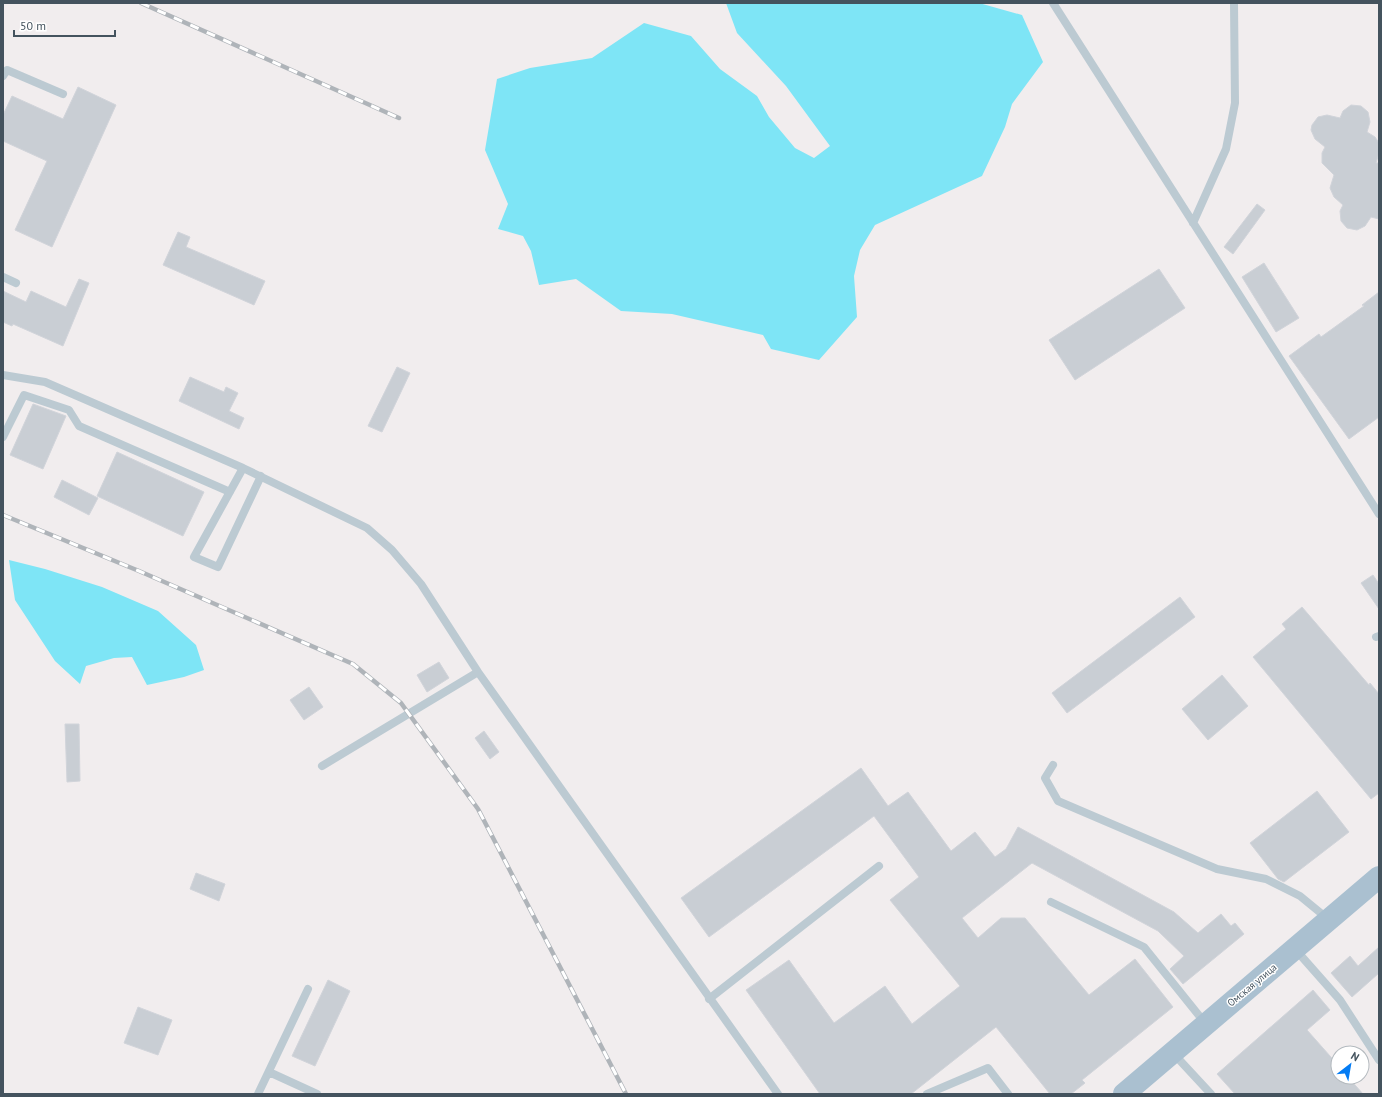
<svg xmlns="http://www.w3.org/2000/svg" width="1382" height="1097" font-family="'PT Sans',sans-serif">
<rect width="100%" height="100%" fill="#f1edee"/>
<!-- water -->
<path fill="#7ee5f6" d="M726,3H979L1022,15L1043,62L1012,104L1005,127L982,176L875,225L860,250L854,276L857,317L819,360L771,349L763,335L672,314L621,311L576,279L539,285L531,251L523,236L498,229L508,204L485,150L497,79L530,68L592,58L644,23L691,36L720,69L757,96L769,117L795,148L814,158L830,146L786,86L737,33Z
M9,560L45,569L102,587L158,611L196,645L204,670L184,677L147,685L132,657L114,658L86,666L80,684L55,661L15,600Z"/>
<!-- building -->
<path fill="#c9ced4" stroke="#d1d4da" d="M78,87L116,105L52,247L15,230L47,161L3,141V115L12,96L63,119Z
M1351,105L1361,106L1368,112L1370,122L1367,132L1375,137L1379,143V153L1376,163H1379V219L1371,217L1365,226L1357,230L1347,228L1341,221L1340,211L1343,205L1334,197L1330,188L1334,175L1322,163V153L1325,147L1315,139L1311,130L1312,125L1318,117L1327,115L1340,118L1343,111Z
M1257,204L1265,210L1233,254L1224,247Z
M178,232L190,237L186,247L265,281L254,305L163,265Z
M1264,263L1299,318L1276,332L1242,277Z
M1159,269L1185,308L1075,380L1049,340Z
M79,279L89,283L63,346L13,324L12,326L3,322V291L26,302L31,291L66,307Z
M1379,292V417L1349,439L1289,356L1319,334L1321,337L1364,306L1362,305Z
M397,367L410,373L382,432L368,426Z
M190,377L224,392L226,387L238,393L229,411L244,418L239,429L179,401Z
M33,404L66,416L43,469L10,455Z
M117,452L204,492L183,536L97,496Z
M62,480L98,498L89,515L54,497Z
M1373,575L1379,584V609L1361,583Z
M1180,597L1195,617L1067,713L1052,693Z
M1302,607L1369,685L1370,683L1379,694V793L1371,799L1253,657L1286,629L1282,624Z
M439,662L449,678L427,692L417,675Z
M1222,675L1248,706L1208,740L1182,709Z
M309,687L323,707L304,720L290,700Z
M65,724H79L80,781L67,782Z
M484,731L499,752L490,759L475,738Z
M861,768L888,806L908,792L951,851L975,832L995,857L1006,849L1018,827L1174,912L1198,933L1221,914L1231,926L1235,923L1244,934L1183,984L1170,969L1184,956L1158,931L1032,863L962,918L978,938L1001,918H1025L1089,995L1135,959L1173,1007L1082,1080L1085,1083L1071,1094H1050L996,1027L911,1094H820L746,990L789,960L834,1023L885,986L912,1024L960,986L890,900L919,877L874,816L709,937L681,898Z
M1317,791L1349,832L1284,882L1278,879L1250,843Z
M196,873L225,884L219,901L190,889Z
M1379,947V973L1352,997L1331,973L1350,956L1358,966Z
M328,980L350,991L315,1066L292,1056Z
M1313,990L1330,1010L1307,1030L1338,1065V1077H1348L1363,1094H1235L1217,1074Z
M138,1007L172,1020L158,1055L124,1043Z"/>
<g fill="none" stroke-linecap="round" stroke-linejoin="round">
<!-- lane -->
<path stroke="#bccad2" stroke-width="8" d="M1053,3L1379,514
M3,76L7,70L63,94
M1193,223L1226,149L1235,103L1234,3
M3,277L16,283
M3,375L45,382L243,468L367,528L392,550L421,584L478,672L778,1094
M3,437L24,395L69,410L79,426L230,492
M243,468L194,557L218,567L261,476
M1376,637L1379,636
M1053,765L1045,778L1058,801L1217,869L1266,879L1300,896L1328,919
M322,766L478,672
M1051,902L1144,947L1205,1023
M1295,949L1340,1000L1379,1060
M709,999L879,866
M1173,1053L1211,1094
M269,1072L317,1094
M258,1094L308,989
M927,1094L988,1068L1008,1094"/>
<!-- primary -->
<path stroke="#aac0d0" stroke-width="22" d="M1124,1094L1379,877"/>
<!-- rail casing -->
<g stroke="#afb4b9" stroke-width="4.5">
<path id="rail" d="M141,3L399,118
M3,515L139,571L353,664L401,703L478,809L626,1094"/>
</g>
<!-- rail -->
<use href="#rail" stroke="#fff" stroke-width="3" stroke-dasharray="9" stroke-linecap="butt"/>
</g>
<g text-anchor="middle" dominant-baseline="central" stroke-width="3" stroke-linejoin="round" paint-order="stroke">
<!-- street labels -->
<g font-size="10" fill="#44535e" stroke="#fff">
<text transform="translate(1252 985) rotate(-40)">Омская улица</text>
</g>
</g>
<!-- border -->
<rect width="1382" height="1097" fill="none" stroke="#44535e" stroke-width="8"/>
<!-- north arrow -->
<g transform="translate(1350 1065) rotate(31)"><circle r="19" fill="#ffffff" stroke="#b4babf"/>
<path d="M0-3L7 15L0 10L-7 15Z" fill="#047cf4"/>
<text y="-6" font-size="11" font-weight="bold" text-anchor="middle" fill="#44535e">N</text>
</g>
<!-- scale -->
<path d="M14 30v6h101v-6" fill="none" stroke="#44535e" stroke-width="2"/>
<text x="20" y="30" font-size="12" fill="#44535e" stroke="#ffffff" stroke-width="3" paint-order="stroke">50 m</text>
</svg>
